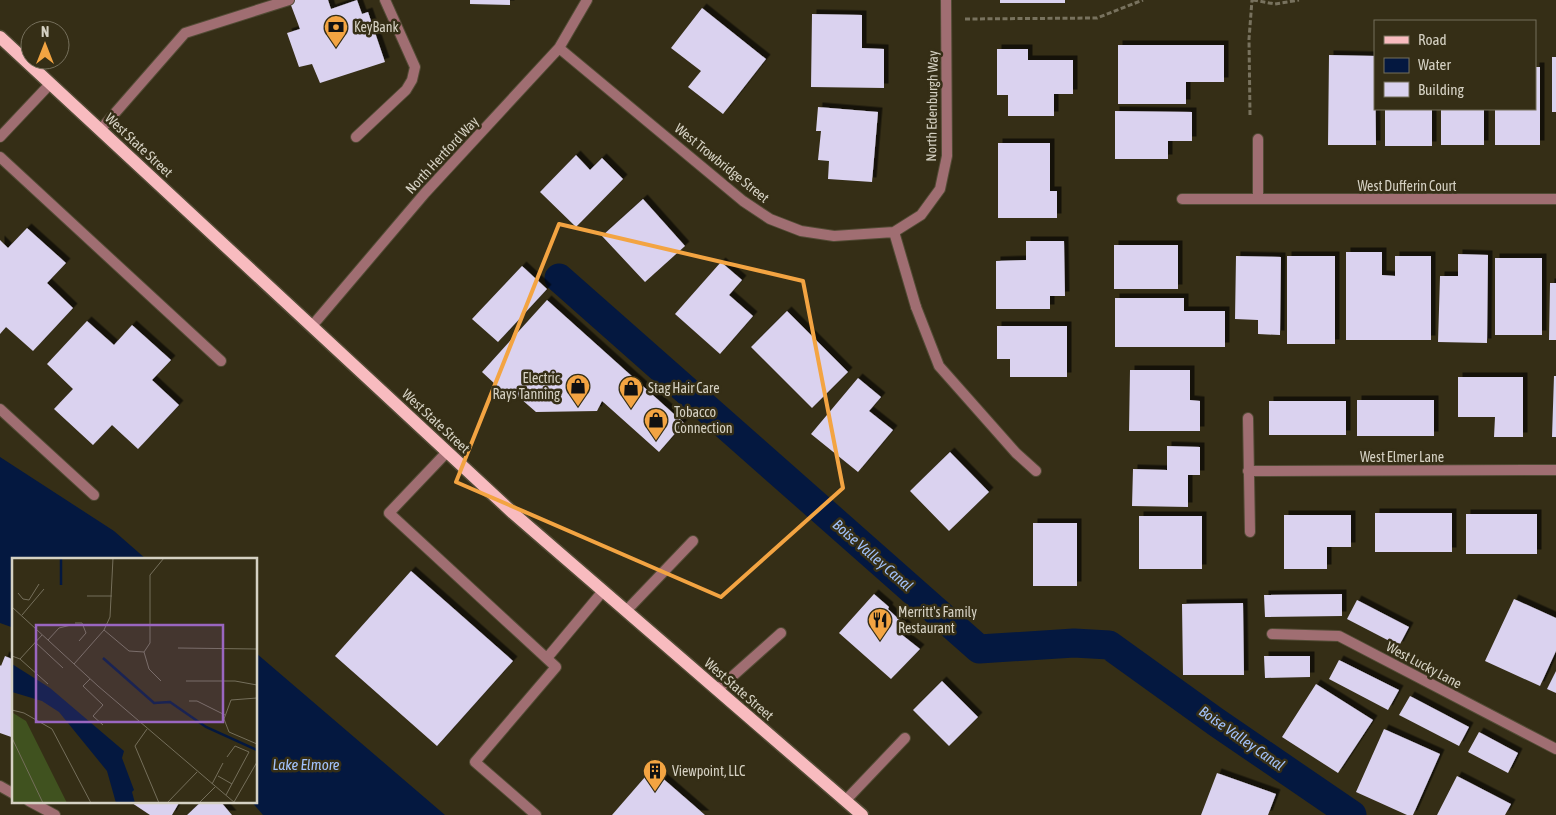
<svg xmlns="http://www.w3.org/2000/svg" width="1556" height="815" font-family="'Asap Condensed',sans-serif">
<defs>
<filter id="shadow"><feDropShadow dx="4.5" dy="-4.5" stdDeviation="0" flood-color="#0009"/></filter>
</defs>
<rect width="100%" height="100%" fill="#352e16"/>
<!-- water -->
<path fill="#041840" d="M0,457L114,531L146,559H14V628L0,623Z
M256,653L445,815H263L251,801H256Z"/>
<g fill="none" stroke-linecap="round" stroke-linejoin="round">
<!-- canal -->
<path stroke="#041840" stroke-width="29" d="M559,278L979,649L1074,643L1109,645L1216,722L1352,815"/>
</g>
<!-- building -->
<path fill="#dad2ef" filter="url(#shadow)" d="M289,0H328L331,9L357,0L362,14L368,12L385,62L320,83L312,64L299,67L287,33L300,29Z
M470,0H510V5L470,4Z
M1000,0H1065V3H1000Z
M702,8L766,59L723,114L688,87L701,71L671,48Z
M812,14L862,15V48L884,49V88L811,87Z
M1118,45H1224V82H1186V104H1118Z
M997,49H1028V60H1073V94H1054V116H1008V95H997Z
M1329,55L1375,56L1376,145H1328Z
M1552,57H1556V112H1552Z
M1535,67H1540V145H1495V109H1535Z
M818,107L878,112L872,182L828,179L829,161L818,160L821,131H816Z
M1385,109H1432V146H1385Z
M1441,109H1484V145H1441Z
M1115,111L1192,112V141H1168V159H1115Z
M998,143H1050V191H1057V218H998Z
M576,155L590,170L602,158L623,179L576,227L540,192Z
M643,199L685,246L645,282L602,236Z
M27,228L66,263L47,283L73,308L33,351L6,327L0,334V240L8,248Z
M1026,241H1064L1065,296H1050V309H996V261L1026,260Z
M1114,245H1178V289H1114Z
M1346,252H1382V275L1395,276V256H1431V340H1346Z
M1458,254L1488,255L1487,343L1438,342L1440,276H1458Z
M1236,256L1281,257L1280,335L1258,334V320L1235,319Z
M1287,256H1335V344H1287Z
M1495,258H1542V335H1495Z
M721,262L742,280L729,295L753,316L720,354L675,314Z
M522,266L547,289L498,342L472,319Z
M1550,283H1556V340H1549Z
M1115,298H1184V311H1225V347H1115Z
M547,300L684,423L659,452L602,401L597,411L536,412L513,392L509,397L482,372Z
M787,311L848,372L812,408L751,347Z
M87,321L114,345L132,325L171,360L152,380L179,405L138,449L112,425L93,445L54,409L73,389L47,364Z
M997,326H1067V377H1010V359H997Z
M1130,370H1190V400L1200,401V431H1129Z
M1554,376H1556V437H1552Z
M1458,377H1523V437H1494L1495,417H1458Z
M858,378L881,397L869,411L893,430L858,472L811,434Z
M1357,400H1434V436H1357Z
M1269,401H1346V435H1269Z
M1167,446L1200,447V475H1188V507L1132,506L1133,469L1167,470Z
M950,452L989,492L949,531L910,491Z
M1375,513H1452V552H1375Z
M1466,514H1537V554H1466Z
M1284,515H1351V547H1327V569H1284Z
M1139,516H1202V569H1139Z
M1033,523H1077V586H1033Z
M411,571L513,661L437,746L335,656Z
M874,594L889,607L888,609L907,627L901,634L920,649L891,679L839,633Z
M1342,594V616L1265,617L1264,595Z
M1514,599L1556,618V651L1540,686L1485,661Z
M1357,600L1409,627L1399,646L1347,619Z
M1243,603L1244,675H1183L1182,604Z
M5,656L14,660V738L0,733V665L1,666Z
M1264,656H1310V677L1265,678Z
M1339,660L1399,690L1388,710L1329,679Z
M1556,671V693L1547,689Z
M942,681L978,717L949,746L913,710Z
M1316,684L1373,720L1338,773L1282,737Z
M1410,696L1469,727L1459,746L1399,715Z
M1384,729L1440,754L1413,815H1407L1356,792Z
M1479,732L1518,753L1508,773L1468,752Z
M652,769L705,815H612Z
M1217,773L1276,794L1268,815H1201Z
M1457,776L1511,804L1505,815H1437Z
M129,801H180L172,815H150Z
M202,801H220L232,815H187Z"/>
<g fill="none" stroke-linecap="round" stroke-linejoin="round">
<!-- service casing -->
<g stroke="#524b35" stroke-width="12">
<path id="service" d="M101,129L185,33L289,0
M0,137L50,84
M356,137L406,90L412,80L415,67L385,0
M0,157L221,361
M916,307L939,366L1016,453L1036,471
M0,409L94,495
M447,452L389,513L556,667L475,762L536,815
M626,611L693,541
M547,658L603,591
M717,690L781,633
M845,801L905,738"/>
</g>
<!-- minor casing -->
<g stroke="#524b35" stroke-width="12">
<path id="minor" d="M559,48L743,201L770,219L801,231L834,236L894,232L921,215L940,189L947,156L946,0
M1182,199H1556
M1258,199V139
M894,232L916,307
M312,326L425,193L559,48L587,0
M1248,418L1250,532
M1248,471L1556,470
M1272,634L1339,636L1556,749
M0,786L14,794
M29,801L55,815"/>
</g>
<!-- primary casing -->
<g stroke="#524b35" stroke-width="15">
<path id="primary" d="M0,37L513,513L862,815"/>
</g>
<!-- path -->
<path stroke="#78725e" stroke-width="3" stroke-dasharray="5 2.5" stroke-linecap="butt" d="M1253,0L1275,4L1299,0
M965,19L1097,18L1143,0
M1250,115L1249,39L1252,0"/>
<!-- service -->
<use href="#service" stroke="#a06e72" stroke-width="10"/>
<!-- minor -->
<use href="#minor" stroke="#a06e72" stroke-width="10"/>
<!-- primary -->
<use href="#primary" stroke="#f8bbbf" stroke-width="12"/>
</g>
<!-- marked area -->
<path fill="none" stroke="#f3a442" stroke-width="4" stroke-linejoin="round" d="M559,224L803,281L843,488L721,597L456,482Z"/>
<!-- icons -->
<defs>
<g id="bank-pin" transform="scale(1.25)"><path d="M0 17L-7.5 6A9.5 9.5 0 1 1 7.5 6Z" fill="#f3a442" stroke="#352e16"/><path d="M-6-4H6V4H-6ZM0-2.3a2.3 2.3 0 1 0 0 4.6a2.3 2.3 0 1 0 0-4.6Z" fill="#111"/></g>
<g id="shop-pin" transform="scale(1.25)"><path d="M0 17L-7.5 6A9.5 9.5 0 1 1 7.5 6Z" fill="#f3a442" stroke="#352e16"/><path d="M-5-2.5h2.3a2.7 3.5 0 0 1 5.4 0H5L5.5 6h-11ZM-1.5-2.5h3a1.5 2.3 0 0 0-3 0Z" fill="#111"/></g>
<g id="restaurant-pin" transform="scale(1.25)"><path d="M0 17L-7.5 6A9.5 9.5 0 1 1 7.5 6Z" fill="#f3a442" stroke="#352e16"/><path d="M-5-6h1v4h1v-4h1v4h1v-4h1v5L-1.5 .5V6h-2V.5L-5-1ZM5-6V6H3V1.5H1.5Q1.5-4 5-6Z" fill="#111"/></g>
<g id="building-pin" transform="scale(1.25)"><path d="M0 17L-7.5 6A9.5 9.5 0 1 1 7.5 6Z" fill="#f3a442" stroke="#352e16"/><path d="M-4-6H4V6H1V3H-1V6H-4ZM-2.5-4.3h1.7v1.8h-1.7ZM.8-4.3h1.7v1.8H.8ZM-2.5-1h1.7V.8h-1.7ZM.8-1h1.7V.8H.8Z" fill="#111"/></g>
</defs>
<g fill-rule="evenodd">
<use href="#bank-pin" x="336" y="27"/>
<use href="#shop-pin" x="578" y="386"/>
<use href="#shop-pin" x="631" y="388"/>
<use href="#shop-pin" x="656" y="420"/>
<use href="#restaurant-pin" x="880" y="620"/>
<use href="#building-pin" x="655" y="771"/>
</g>
<g text-anchor="middle" dominant-baseline="central" stroke-width="5" stroke-linejoin="round" paint-order="stroke">
<!-- poi labels -->
<g font-size="14" fill="#d5d1c3" stroke="#352e16" text-anchor="start">
<text x="354" y="27">KeyBank</text>
<text x="560" y="378" text-anchor="end">Electric<tspan x="560" dy="16">Rays Tanning</tspan></text>
<text x="648" y="388">Stag Hair Care</text>
<text x="674" y="412">Tobacco<tspan x="674" dy="16">Connection</tspan></text>
<text x="898" y="612">Merritt's Family<tspan x="898" dy="16">Restaurant</tspan></text>
<text x="672" y="771">Viewpoint, LLC</text>
</g>
<!-- street labels -->
<g font-size="14" fill="#d5d1c3" stroke="#352e16">
<text transform="translate(932 106) rotate(-89)">North Edenburgh Way</text>
<text transform="translate(139 145) rotate(43)">West State Street</text>
<text transform="translate(442 155) rotate(-47)">North Hertford Way</text>
<text transform="translate(722 163) rotate(39)">West Trowbridge Street</text>
<text x="1407" y="186">West Dufferin Court</text>
<text transform="translate(436 421) rotate(43)">West State Street</text>
<text x="1402" y="457">West Elmer Lane</text>
<text transform="translate(1424 665) rotate(28)">West Lucky Lane</text>
<text transform="translate(739 689) rotate(41)">West State Street</text>
</g>
<!-- water labels -->
<g font-size="15" font-style="italic" fill="#a2c2fb" stroke="#352e16">
<text transform="translate(873 555) rotate(41)">Boise Valley Canal</text>
<text transform="translate(1242 738) rotate(35)">Boise Valley Canal</text>
<text x="306" y="764">Lake Elmore</text>
</g>
</g>
<!-- overview -->
<g transform="translate(12 558)">
<rect width="245" height="245" fill="#352e16"/>
<path d="M1,155L14,163L55,245H0Z" fill="#40521f"/>
<path d="M0,106L38,130L112,193L110,200L122,232L120,234L123,245H104L95,213L47,154L30,143L0,134Z" fill="#041840"/>
<path fill="none" stroke="#041840" stroke-width="2.5" d="M49,0V27M91,100L142,145L158,144L194,169L245,192"/>
<path fill="none" stroke="#756f5b" stroke-width="1" d="M209,0H231M6,35L11,41L17,42L27,26M75,38H100M0,49L86,128L223,245M10,57L32,31M63,65H70L74,75L67,83M92,72L117,93L132,94M36,82L47,70L59,67M23,84L51,110M166,90L245,91M132,94L138,85V17L152,0M132,94L137,111L149,123M0,98L8,101L30,77M8,101L36,126M62,106L92,72L98,59L101,0M78,121L71,128L91,147L81,158L91,167M174,123H223L245,127M245,140L219,142L212,161L217,174L245,186M177,143H185L213,157M0,152L12,155L40,171L79,245M135,171L123,188L147,245M0,180L31,245M206,218L220,226M200,226L211,205M214,237L237,194L223,188L215,199M222,244L245,204M155,245L185,214M187,245L203,229"/>
<path fill="#9a66c0" fill-opacity="0.15" stroke="#9a66c0" stroke-width="2.5" d="M24,67H211V164H24Z"/>
<rect width="245" height="245" fill="none" stroke="#d5d1c3" stroke-width="2.5"/>
</g>
<!-- legend -->
<rect x="1374" y="20" width="162" height="90" fill="#352e16" stroke="#756f5b"/>
<rect x="1384" y="36" width="25" height="8" fill="#f8bbbf" stroke="#756f5b"/>
<text x="1418" y="45" font-size="15" fill="#d5d1c3">Road</text>
<rect x="1384" y="58" width="25" height="15" fill="#041840" stroke="#756f5b"/>
<text x="1418" y="70" font-size="15" fill="#d5d1c3">Water</text>
<rect x="1384" y="82" width="25" height="15" fill="#dad2ef" stroke="#756f5b"/>
<text x="1418" y="95" font-size="15" fill="#d5d1c3">Building</text>
<!-- north arrow -->
<g transform="translate(45 45)"><circle r="24" fill="#352e16" stroke="#756f5b"/>
<path d="M0-4L9 19L0 12L-9 19Z" fill="#f3a442"/>
<text y="-8" font-size="14" font-weight="bold" text-anchor="middle" fill="#d5d1c3">N</text>
</g>
</svg>
